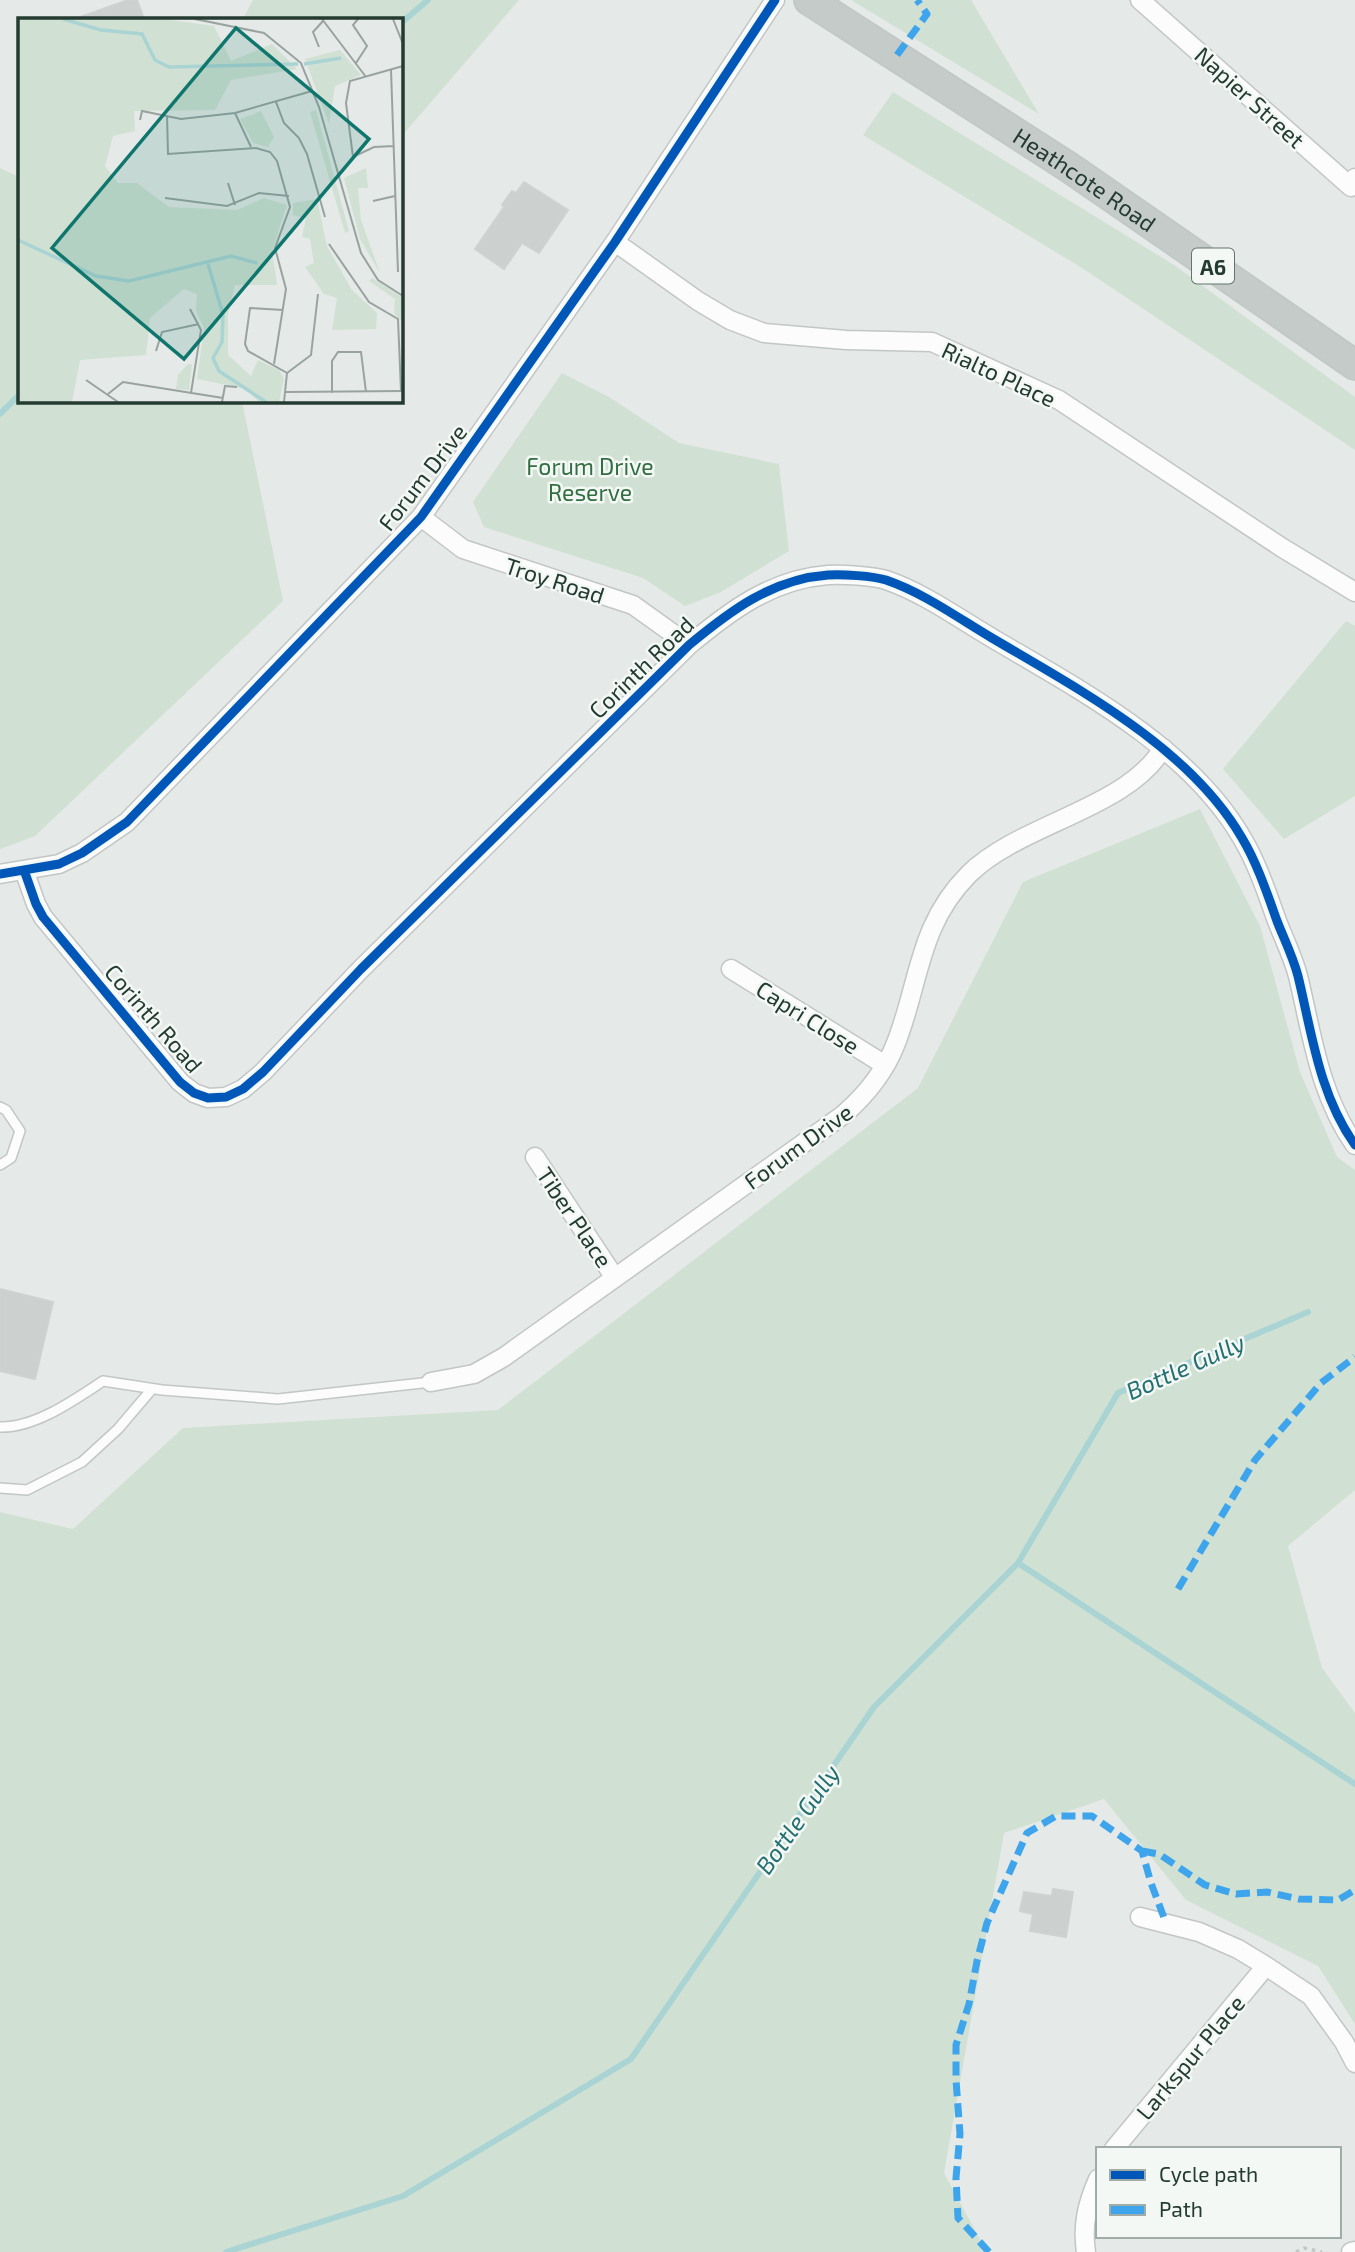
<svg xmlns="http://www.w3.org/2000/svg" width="1355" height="2252" font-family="'Exo 2',sans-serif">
<rect width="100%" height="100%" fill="#e5e9e7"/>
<!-- green -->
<path fill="#d0e1d3" d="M253,0H519L401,137V19H243Z
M851,0H971L1039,114Z
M893,92L1174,265L1355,397V450L1082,268L863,135Z
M0,168L19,177V401H242L283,601L35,836L0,849Z
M562,373L609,397L679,443L779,464L789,551L721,592L685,606L643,578L484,527L473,502Z
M1346,621L1355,626V796L1284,839L1223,769Z
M1200,809L1260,926L1300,1072L1337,1157L1355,1170V1490L1288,1546L1322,1668L1355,1713V2024L1318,1966L1186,1900L1104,1799L1004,1833L944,2173L987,2252H0V1512L73,1529L183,1428L498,1410L918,1088L1023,882Z"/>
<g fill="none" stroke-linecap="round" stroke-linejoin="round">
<!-- stream -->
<path stroke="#aad3d3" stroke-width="6" d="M401,23L428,0
M0,414L19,395
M1018,1563L1355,1784
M226,2252L403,2196L631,2059L874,1707L1018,1563L1118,1393L1308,1312"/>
</g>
<!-- building -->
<path fill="#ccd0ce" stroke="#ced2d0" stroke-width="2" d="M128,0H137L144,19H81L80,17Z
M524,182L568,210L539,253L522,243L504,269L475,249L504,207L502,205L512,191L516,193Z
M0,1289L53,1302L35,1379L0,1371Z
M1053,1889L1073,1892L1066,1937L1030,1931L1033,1914L1020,1911L1024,1892L1052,1896Z"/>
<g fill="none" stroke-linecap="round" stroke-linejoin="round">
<!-- service casing -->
<g stroke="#c2c6c4" stroke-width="12">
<path id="service" d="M0,1107L6,1110L20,1131L11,1158L0,1165
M0,1427C35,1428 74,1400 103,1381L162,1390L278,1399L431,1382
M0,1488L27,1490L82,1462L118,1429L152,1389"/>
</g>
<!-- minor casing -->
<g stroke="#c2c6c4" stroke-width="21">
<path id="minor" d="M1140,0L1351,187L1355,178
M615,242L698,301L730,320L764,333L846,340L932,342L1059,400L1281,547L1355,592
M421,517L463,549L633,605L689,645
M24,870L36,904L43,917L180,1082L194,1093L208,1098L226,1097L243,1089L263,1072L361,969L689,645C730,611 772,579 828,575C842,574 873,576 886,580C924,593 958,618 992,638C1080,690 1190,748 1242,838C1257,863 1267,893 1277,921C1284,939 1293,957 1298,976C1312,1034 1319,1094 1355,1145
M0,874L59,864L82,853L127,822L421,517L615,242L775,0
M731,969L885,1065
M535,1157L615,1278
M431,1382L474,1374L504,1357L843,1115C866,1095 885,1072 896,1043C920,982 918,925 969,874C1021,823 1127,809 1163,748
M1140,1917L1199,1932L1238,1949L1266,1966L1311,1996L1344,2042L1355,2063
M1114,2149L1266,1966
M1086,2252C1082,2225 1087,2204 1098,2179
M1351,2252L1355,2251"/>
</g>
<!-- trunk casing -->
<g stroke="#c1c8c5" stroke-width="32">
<g id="trunk">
<path id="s1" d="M809,0L1070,168L1355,365"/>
</g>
</g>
<!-- path -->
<path stroke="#c2c9c5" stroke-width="3.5" stroke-dasharray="3.5 5" stroke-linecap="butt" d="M1296,2252L1304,2248L1322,2252"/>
<!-- service -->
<use href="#service" stroke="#fbfcfb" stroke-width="9"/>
<!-- minor -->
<use href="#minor" stroke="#fbfcfb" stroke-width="18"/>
<!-- trunk -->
<use href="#trunk" stroke="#c5cbc9" stroke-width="28"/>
<!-- quiet -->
<path stroke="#3ea4eb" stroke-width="7" stroke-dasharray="14 7" stroke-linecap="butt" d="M897,55L927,14L917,0
M1178,1589L1255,1460L1321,1383L1355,1357
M1142,1851L1159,1854L1205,1885L1236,1894L1267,1892L1299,1899L1338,1900L1355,1890
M989,2252L958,2218L956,2178L960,2134L956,2080V2045L969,2004L977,1961L987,1923L1027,1833L1056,1816H1092L1142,1851L1151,1883L1166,1923"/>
<!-- cycleway casing -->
<g stroke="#f3f8f5" stroke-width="13">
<path id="cycleway" d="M24,870L36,904L43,917L180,1082L194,1093L208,1098L226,1097L243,1089L263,1072L361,969L689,645C730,611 772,579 828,575C842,574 873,576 886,580C924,593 958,618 992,638C1080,690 1190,748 1242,838C1257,863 1267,893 1277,921C1284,939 1293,957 1298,976C1312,1034 1319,1094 1355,1145
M0,874L59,864L82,853L127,822L421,517L615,242L775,0"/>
</g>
<!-- cycleway -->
<use href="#cycleway" stroke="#0057b8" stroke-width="9"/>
</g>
<g text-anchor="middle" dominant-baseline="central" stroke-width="5" stroke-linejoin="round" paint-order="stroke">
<!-- shield labels -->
<rect fill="#f3f8f5" stroke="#62746c" stroke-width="2" x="1192" y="248.5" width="42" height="35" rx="5"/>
<g font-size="21" font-weight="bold" fill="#243b32">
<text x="1213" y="266">A6</text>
</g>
<!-- street labels -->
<g font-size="23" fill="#243b32" stroke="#f3f8f5">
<text transform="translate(1250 97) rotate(42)">Napier Street</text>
<text stroke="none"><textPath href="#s1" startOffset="329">Heathcote Road</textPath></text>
<text transform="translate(999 374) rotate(25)">Rialto Place</text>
<text transform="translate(422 477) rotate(-52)">Forum Drive</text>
<text transform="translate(555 580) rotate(18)">Troy Road</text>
<text transform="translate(641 667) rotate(-44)">Corinth Road</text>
<text transform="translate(808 1017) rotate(32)">Capri Close</text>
<text transform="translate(154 1018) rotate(49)">Corinth Road</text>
<text transform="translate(798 1146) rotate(-36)">Forum Drive</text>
<text transform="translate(575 1217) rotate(56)">Tiber Place</text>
<text transform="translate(1190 2057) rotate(-50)">Larkspur Place</text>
</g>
<!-- park labels -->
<g font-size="23" fill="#326e41" stroke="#f3f8f5">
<text x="590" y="466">Forum Drive<tspan x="590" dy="26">Reserve</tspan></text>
</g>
<!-- water labels -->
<g font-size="24" font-style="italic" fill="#246f71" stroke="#f3f8f5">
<text transform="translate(1185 1366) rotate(-24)">Bottle Gully</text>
<text transform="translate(797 1819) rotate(-55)">Bottle Gully</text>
</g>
</g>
<!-- overview -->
<g transform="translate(18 18)">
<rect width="385" height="385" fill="#e5e9e7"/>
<path d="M0,1H146L196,8L213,43L254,26L279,51L213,62L197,92L116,93L117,113L95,118L87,148L100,165H119L151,189L219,192L246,180L269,187L254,233L259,267H217L210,296V337L233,358L240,342L261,352L266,361L261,384H241L228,371L179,361L186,310L178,293L179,276L166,271L132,300L128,337L62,342L54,384H0ZM322,32L343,57L317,68L311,106L287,41ZM298,92L331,213L327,215L292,94ZM243,93L256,119L250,129L235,125L222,101ZM348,150L350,170H340L343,202L362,255L342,221L326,160ZM299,181L309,228L334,272L359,295L358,311L314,312L319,280L306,276L287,249L296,245L292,221L284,219L288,200L275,197V185ZM354,260L385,280V304L376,295L377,281L351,263ZM170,346H174L171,372L158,371L160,357Z" fill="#d0e1d3"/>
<path fill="none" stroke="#aad3d3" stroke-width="3.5" d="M45,1L83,12L124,16L137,42L151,49L280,46M286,46L323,40M0,222L78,258L111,263L213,238L239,245M190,246L205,296L204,324L195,340L201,353L248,384"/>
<path fill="none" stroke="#98a39f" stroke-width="2" d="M177,1L246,15L283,45L301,89L343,235L360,262L385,278M304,1L348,59M375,1L385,26M301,29L295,14L305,3M338,45L349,28L335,7L340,1M373,52L380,254M258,84L266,105L281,120L289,136L307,199M217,95L233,129M149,97L150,136L238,130L252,134L259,143L272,189L257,230L268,271L256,346M122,102L124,93L163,101L217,95L294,73M376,128L356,129L335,139L328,85L332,63L385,48M210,165L217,187M147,180L209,188L241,175L271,178M355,183L377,178M311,226L351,284L380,301L383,373M172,291L183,312L173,375M265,292L232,290L227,326L230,333L269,355L266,384M138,333L144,314L181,306M269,355L293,337L300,276M68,362L100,384M268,374L385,373M314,375V343L320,334H343L348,374M90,376L105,364L205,380M204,384L207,368L219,369"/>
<path fill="#0f766e" fill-opacity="0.15" stroke="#0f766e" stroke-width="3.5" d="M218,10L351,121L166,341L34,230Z"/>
<rect width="385" height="385" fill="none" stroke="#243b32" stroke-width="3.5"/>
</g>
<!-- legend -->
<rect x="1096" y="2147" width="245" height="91" fill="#f3f8f5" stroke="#a0aca7" stroke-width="2"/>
<rect x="1110" y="2170" width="35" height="10" fill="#0057b8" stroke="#a0aca7" stroke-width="2"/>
<text x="1159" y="2182" font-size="21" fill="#243b32">Cycle path</text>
<rect x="1110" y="2205" width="35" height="10" fill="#3ea4eb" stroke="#a0aca7" stroke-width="2"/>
<text x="1159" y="2217" font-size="21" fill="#243b32">Path</text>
</svg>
